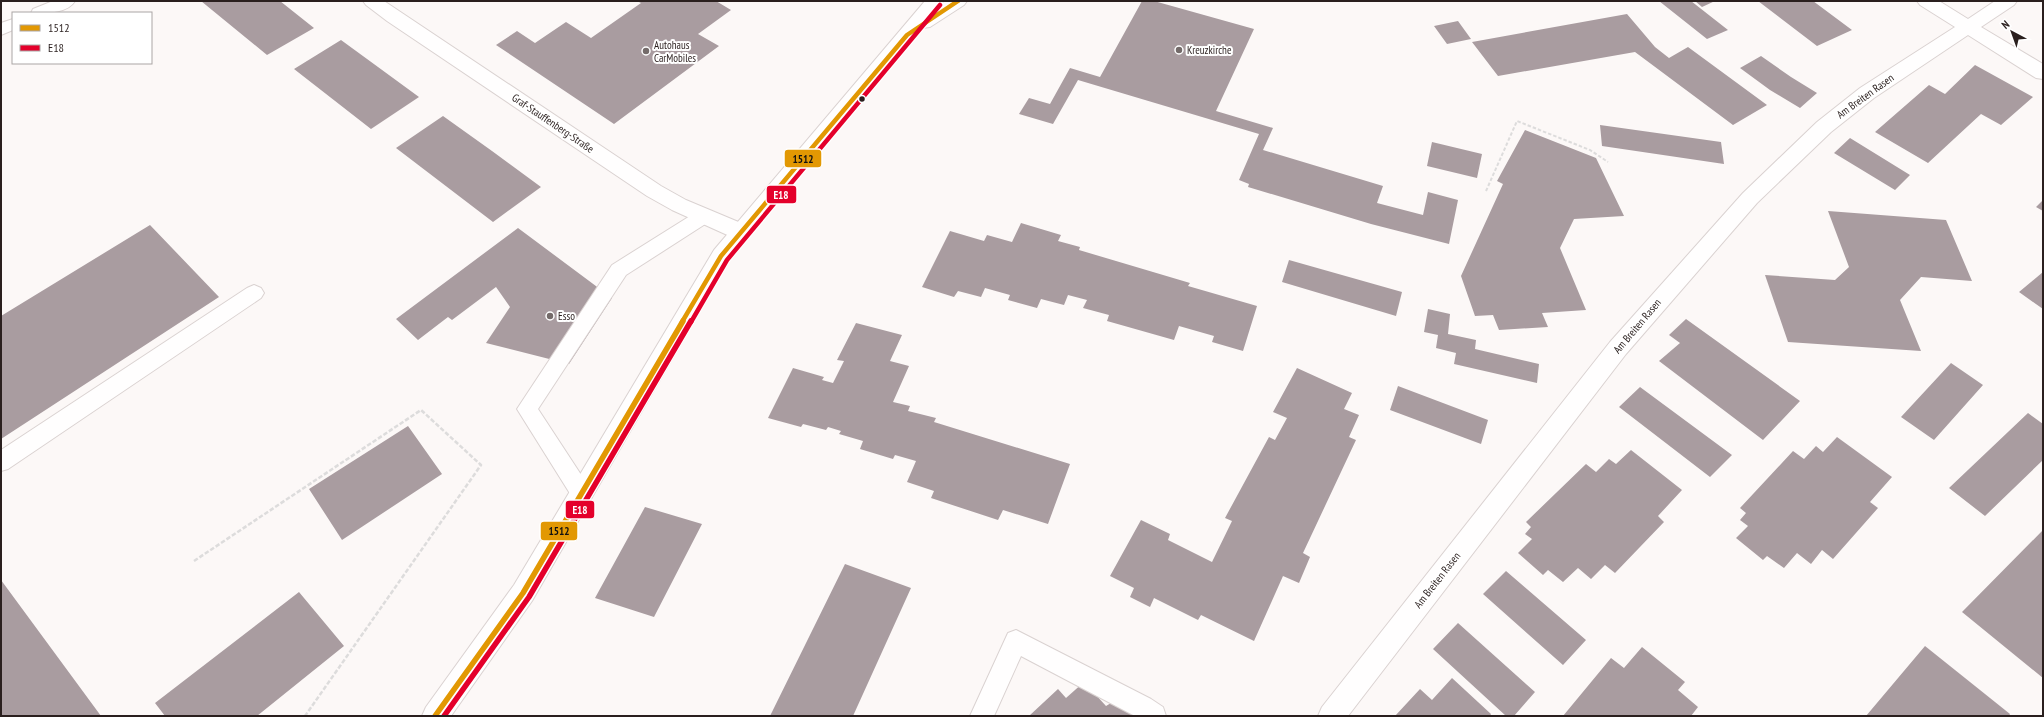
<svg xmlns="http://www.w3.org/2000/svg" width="2044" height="717" font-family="'PT Sans Narrow',sans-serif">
<rect width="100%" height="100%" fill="#fcf8f7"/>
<!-- building -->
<path fill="#a99ca0" d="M201,1H280L314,28L267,55Z
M637,1H716L731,10L698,34L719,46L614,124L496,45L517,31L535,43L566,22L591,38L641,3Z
M1142,1H1154L1254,29L1216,111L1273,128L1263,150L1383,186L1377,203L1423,215L1428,192L1458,200L1449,244L1371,224L1248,187L1249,184L1239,180L1259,134L1078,80L1053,124L1019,114L1029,98L1050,104L1070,68L1100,77Z
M1659,1H1691L1728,30L1707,39Z
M1695,1H1715L1702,7Z
M1758,1H1813L1852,30L1817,46Z
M1627,14L1655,47L1669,58L1688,47L1767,105L1733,125L1635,52L1498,76L1472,42Z
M1458,21L1471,39L1447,44L1434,26Z
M341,40L378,67L419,97L371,129L294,69Z
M1761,56L1791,77L1817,93L1800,108L1770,90L1740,68Z
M1975,65L2033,97L2001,125L1981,114L1928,163L1875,132L1929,85L1945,94Z
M443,116L492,151L541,187L493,222L396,148Z
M1600,125L1721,142L1724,164L1602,146Z
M1525,130L1596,158L1624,216L1574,219L1560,248L1586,310L1542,313L1548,327L1499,330L1493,315L1475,316L1461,276L1503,184L1497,181Z
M1850,138L1910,175L1895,190L1834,153Z
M1432,142L1482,154L1477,178L1427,166Z
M2043,200V211L2036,207Z
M1828,211L1946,220L1972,281L1921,277L1900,300L1921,351L1788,342L1765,275L1835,280L1849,267Z
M1021,223L1061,235L1058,241L1080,247L1079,250L1190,283L1188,286L1257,306L1243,351L1212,342L1214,336L1179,326L1174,340L1107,321L1109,315L1083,308L1087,300L1068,295L1064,305L1041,299L1037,308L1008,300L1010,295L985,288L981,297L958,291L954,297L922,287L950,231L984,241L987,235L1012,242Z
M150,225L219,297L1,439V316Z
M518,228L612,298L569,364L486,343L510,307L496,287L452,320L448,317L418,340L396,319Z
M1289,260L1402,292L1396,316L1282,282Z
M2043,272V309L2019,292Z
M1428,309L1450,314L1448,334L1476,340L1475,349L1539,364L1537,383L1454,364L1456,353L1436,348L1438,335L1424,332Z
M1686,319L1800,401L1763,440L1659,361L1680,343L1669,335Z
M856,323L902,335L890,361L909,366L893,402L910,406L908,411L936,418L934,422L1070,464L1048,524L1003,510L998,520L931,498L934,491L907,482L916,461L895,455L893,459L860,449L863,441L839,434L841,431L828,427L826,430L803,424L801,427L768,418L793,368L824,377L822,380L833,383L844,361L837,360Z
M1951,363L1983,385L1934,440L1901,417Z
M1297,368L1352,393L1344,409L1359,415L1349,437L1356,440L1303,553L1310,557L1299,583L1283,576L1254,641L1201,615L1198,620L1154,598L1150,607L1130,597L1134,588L1110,576L1141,520L1170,534L1168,540L1212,562L1232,521L1225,518L1269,437L1275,440L1287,418L1273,412Z
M1398,386L1488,420L1481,444L1390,410Z
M1640,387L1732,455L1710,477L1619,407Z
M2028,413L2043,424V460L1985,516L1949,488Z
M408,426L442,474L342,540L309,489Z
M1837,437L1892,477L1870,502L1878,508L1833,559L1822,550L1811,564L1797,553L1784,568L1767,556L1763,560L1736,538L1748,526L1740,520L1746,513L1740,508L1793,451L1804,459L1816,446L1823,452Z
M1631,450L1682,490L1658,516L1664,522L1615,573L1605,565L1591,579L1578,568L1563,582L1548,570L1543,575L1518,553L1532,539L1525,534L1531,527L1526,522L1586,464L1596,472L1609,459L1616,464Z
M645,507L702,524L654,617L595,598Z
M2043,530V678L1962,612Z
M845,564L911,588L853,716H770Z
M1506,571L1586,640L1563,665L1483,594Z
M1,580L101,716H1Z
M299,592L344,646L257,716H165L155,703Z
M1458,623L1535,692L1514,716H1506L1433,649Z
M1925,646L2010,714L2009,716H1866Z
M1642,647L1685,682L1678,690L1698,707L1691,716H1563L1611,658L1624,668Z
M1452,678L1491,714L1490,716H1395L1420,689L1432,700Z
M1084,682L1106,706L1111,703L1137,716H1029L1058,689L1066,698Z"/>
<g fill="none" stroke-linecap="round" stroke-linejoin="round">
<!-- service casing -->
<g stroke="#dad2d1" stroke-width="2">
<path id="service" d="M53,1H75C67,14 45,13 31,13L33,9Z
M13,19V30L1,35V23Z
M704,209L710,211L713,216L710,221L626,275L538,409L593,493L590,500L582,503L574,500L517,409L612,265L698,211Z
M254,285L261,288L264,293L261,298L8,469L1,471V450L247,288Z
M1016,630L1151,699L1163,707L1166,716H1135L1021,656L994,716H970L1008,633Z"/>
</g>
<!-- minor casing -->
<g stroke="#dad2d1" stroke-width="2">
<path id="minor" d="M363,1H384L661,186L686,200L748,226L751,232L748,238L741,240L734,238L672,210L647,196L387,21L366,5Z
M1917,1H1939L1968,19L1995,1H2017L2014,5L1981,27L2043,64V79L2036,78L1968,35L1874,98L1831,132L1757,203L1626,354L1348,716H1318L1322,707L1610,342L1743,193L1817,122L1860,88L1955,27L1920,5Z"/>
</g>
<!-- primary casing -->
<g stroke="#dad2d1" stroke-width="2">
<path id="primary" d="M925,1H944L943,3L945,1H967L964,5L930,27L922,28L728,262L532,601L451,716H422L426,707L514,585L714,250Z"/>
</g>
<!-- path-far1 -->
<path stroke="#dddcdc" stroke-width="2" stroke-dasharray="3.5 2" stroke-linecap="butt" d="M1486,191L1517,121L1590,150L1608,162"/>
<!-- path -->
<path stroke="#dddcdc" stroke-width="2.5" stroke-dasharray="4.5 2" stroke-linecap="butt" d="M194,561L421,410L481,465L305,716"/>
<!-- service -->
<use href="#service" fill="#fffefe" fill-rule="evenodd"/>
<!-- minor -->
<use href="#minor" fill="#fffefe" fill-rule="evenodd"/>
<!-- primary -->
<use href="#primary" fill="#fffefe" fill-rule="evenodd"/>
<!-- bus-1-far1 casing -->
<g stroke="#fff" stroke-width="7">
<path id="bus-1-far1" d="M682,322L721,256L907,35L958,1"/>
</g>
<!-- bus-1 casing -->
<g stroke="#fff" stroke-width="8">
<path id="bus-1" d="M435,716L523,593L683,321"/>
</g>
<!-- bus-2-far1 casing -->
<g stroke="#fff" stroke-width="7">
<path id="bus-2-far1" d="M691,322L727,260L940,5"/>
</g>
<!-- bus-2 casing -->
<g stroke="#fff" stroke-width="8">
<path id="bus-2" d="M444,716L529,597L691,321"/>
</g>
<!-- bus-1-far1 -->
<use href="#bus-1-far1" stroke="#e29803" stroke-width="4.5"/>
<!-- bus-1 -->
<use href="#bus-1" stroke="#e29803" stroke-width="5.5"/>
<!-- bus-2-far1 -->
<use href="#bus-2-far1" stroke="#e4002b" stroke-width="4.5"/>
<!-- bus-2 -->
<use href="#bus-2" stroke="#e4002b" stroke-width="5.5"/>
</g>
<!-- markers -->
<g fill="#746b6a" stroke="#fff" stroke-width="1.5">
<circle cx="1179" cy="50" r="4"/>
<circle cx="646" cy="51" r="4"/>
<circle cx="550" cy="316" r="4"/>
</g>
<circle fill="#2a1f1e" stroke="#fff" stroke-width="1.5" cx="862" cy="99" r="3.5"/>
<g text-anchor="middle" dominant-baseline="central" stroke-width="4" stroke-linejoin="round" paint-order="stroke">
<!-- poi labels -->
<g font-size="11" fill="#2a1f1e" stroke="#fff" text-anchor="start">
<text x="654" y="45">Autohaus<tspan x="654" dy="13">CarMobiles</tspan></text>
<text x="1187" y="50">Kreuzkirche</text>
<text x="558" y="316">Esso</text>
</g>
<!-- street labels -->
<g font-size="11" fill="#2a1f1e" stroke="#fff">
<text transform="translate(1865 96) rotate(-36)">Am Breiten Rasen</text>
<text transform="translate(553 123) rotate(34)">Graf-Stauffenberg-Straße</text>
<text transform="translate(1637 326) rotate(-50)">Am Breiten Rasen</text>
<text transform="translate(1437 580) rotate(-52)">Am Breiten Rasen</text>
</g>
</g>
<g stroke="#fff" stroke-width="1.5">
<rect x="784" y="149" width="38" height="19" rx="4" fill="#e29803"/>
<rect x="766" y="185" width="31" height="19" rx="4" fill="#e4002b"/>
<rect x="565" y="500" width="30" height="19" rx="4" fill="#e4002b"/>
<rect x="540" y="521" width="38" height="20" rx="4" fill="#e29803"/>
</g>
<g font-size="11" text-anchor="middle" font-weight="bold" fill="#fff">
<text x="781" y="199">E18</text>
<text x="580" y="514">E18</text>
</g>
<g font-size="11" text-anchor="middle" font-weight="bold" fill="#111">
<text x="803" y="163">1512</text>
<text x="559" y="535">1512</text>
</g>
<!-- border -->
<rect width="2044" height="717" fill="none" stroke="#2a1f1e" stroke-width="4"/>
<!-- legend -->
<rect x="12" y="12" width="140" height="52" fill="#ffffff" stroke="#aaa5a5"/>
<rect x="20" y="25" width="20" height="6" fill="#e29803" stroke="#aaa5a5"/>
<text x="48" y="32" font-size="12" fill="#2a1f1e">1512</text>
<rect x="20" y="45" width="20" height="6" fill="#e4002b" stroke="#aaa5a5"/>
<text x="48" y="52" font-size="12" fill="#2a1f1e">E18</text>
<!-- north arrow -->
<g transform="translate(2012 32) rotate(319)" stroke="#ffffff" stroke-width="3" paint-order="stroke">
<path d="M0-3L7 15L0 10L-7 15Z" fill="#2a1f1e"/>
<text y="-6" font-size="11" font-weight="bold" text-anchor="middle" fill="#2a1f1e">N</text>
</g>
</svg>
